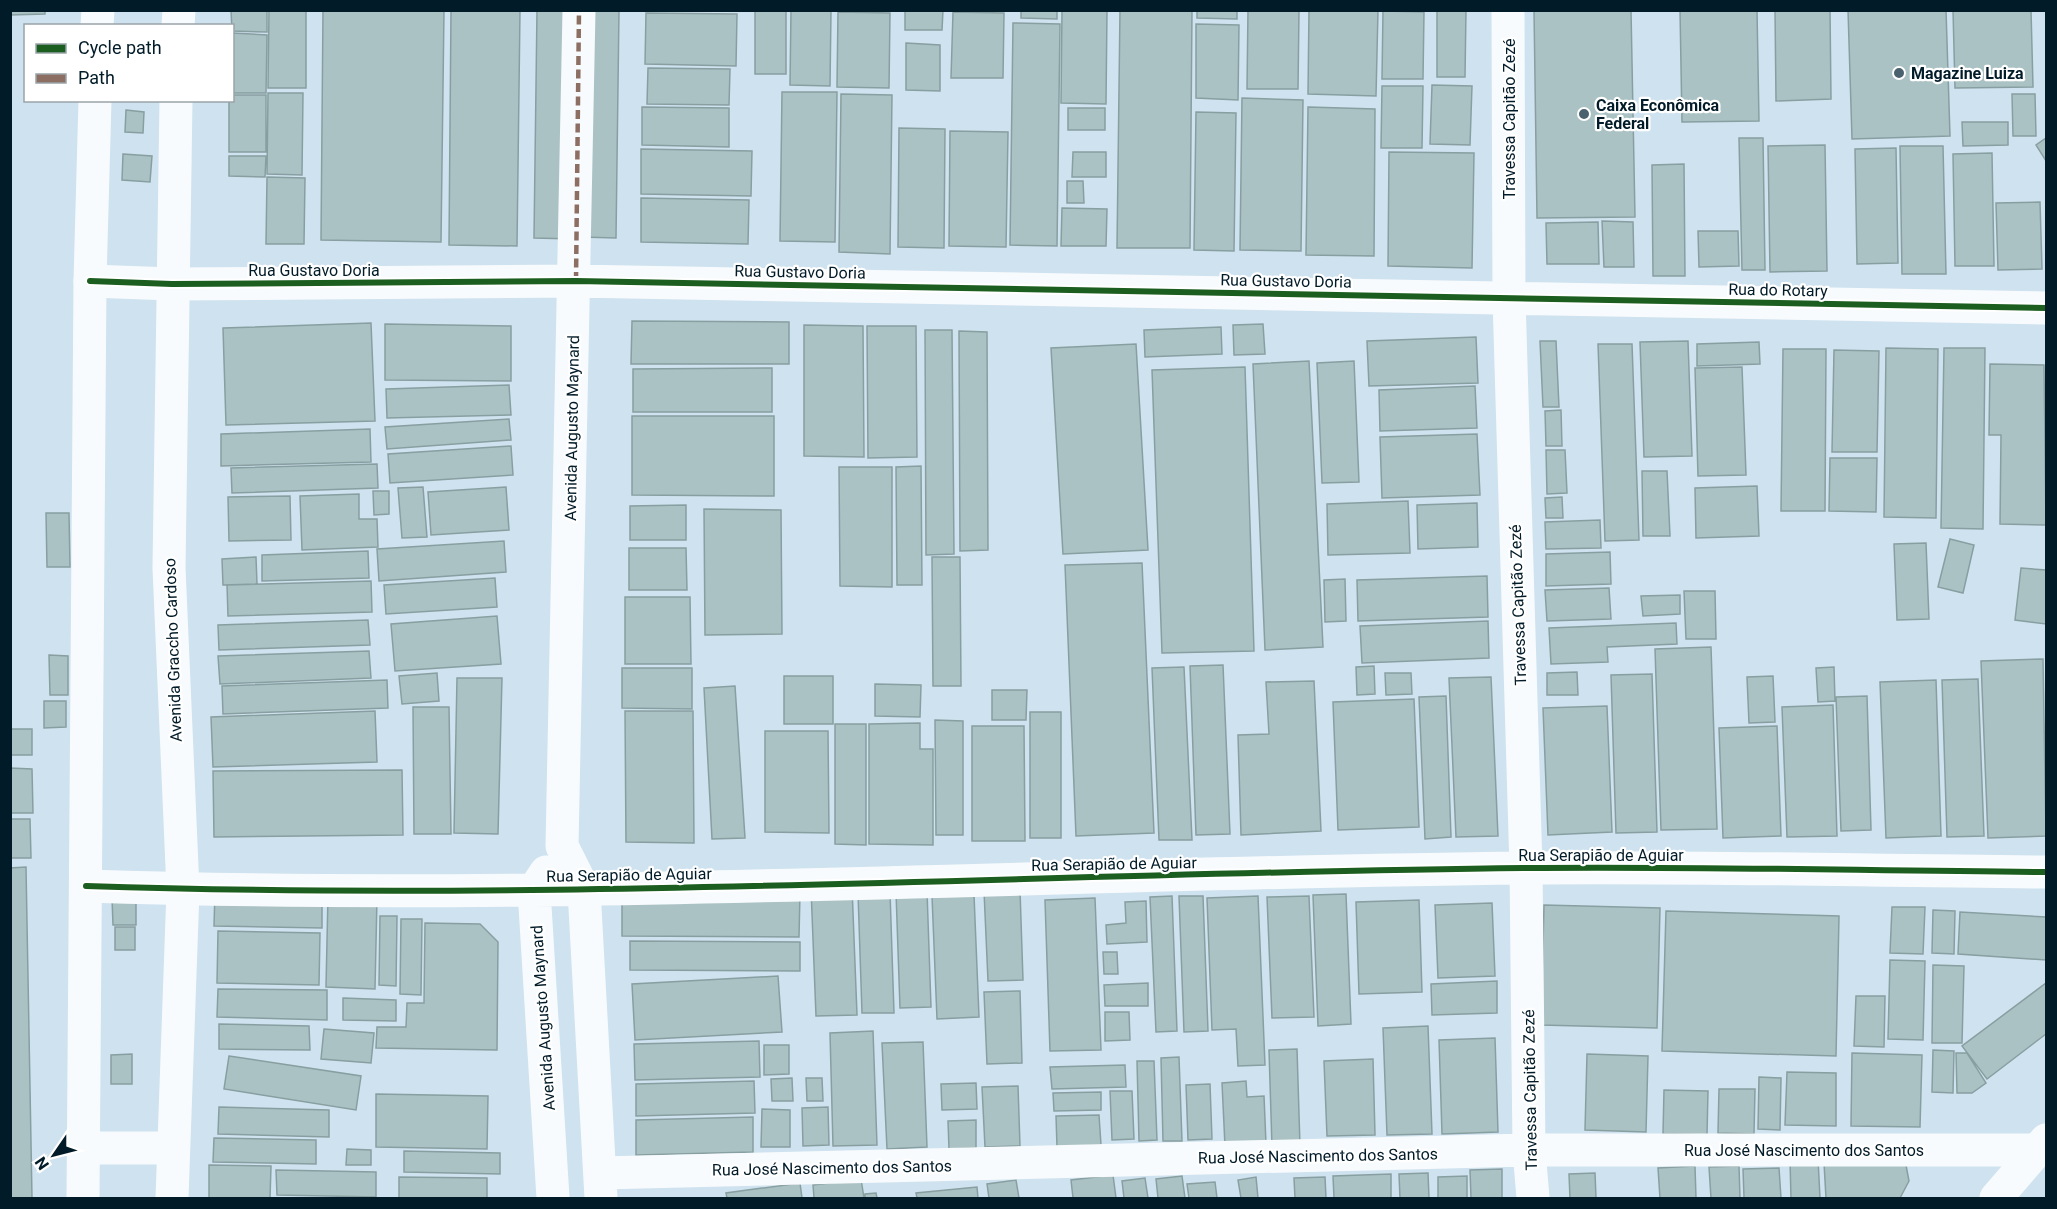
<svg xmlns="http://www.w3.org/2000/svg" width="2057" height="1209" font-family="Roboto,sans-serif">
<rect width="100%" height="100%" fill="#cfe2ef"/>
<!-- building -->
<path fill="#abc2c4" stroke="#889fa1" stroke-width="1.5" d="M10,10H45V14L10,15Z
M231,10H267V32L232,31Z
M269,10H306V88H268Z
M323,10H444L441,242L321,240Z
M451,10H520L517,246L449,245Z
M537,10H576L573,239L534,238Z
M583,10H619L616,238L581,237Z
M755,10H786V74H755Z
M791,10H831L830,86L790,85Z
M905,10H943L942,30H905Z
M1021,10H1057V19L1021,18Z
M1062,10H1107L1106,104L1061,103Z
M1120,10H1192L1190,248H1117Z
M1197,10H1237V19L1197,18Z
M1248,10H1299L1298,89H1247Z
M1309,10H1378L1376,96L1308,94Z
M1437,10H1466L1465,77H1437Z
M1534,10H1631L1635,217L1537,218Z
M1680,10H1757L1759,121L1682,122Z
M1775,10H1830L1831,99L1776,101Z
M1848,10H1946L1950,136L1852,139Z
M1953,10H2031L2033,87L1955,88Z
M1383,11L1424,12L1423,79H1382Z
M838,12L890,13L889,88L837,87Z
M953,12L1004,13L1003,78H951Z
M646,13L737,14L736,66L645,64Z
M1013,23L1060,24L1057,246L1010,245Z
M1196,24L1239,25L1238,100L1196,98Z
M232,33L267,35L266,93H232Z
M906,43L940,45V91L906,90Z
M648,68L730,69L729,105L647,104Z
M1432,85L1472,86L1470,145L1430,144Z
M1382,86H1423L1422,148H1381Z
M782,92H837L835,242L780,241Z
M268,93H303L302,175L267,174Z
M841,94L892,95L890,254L839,252Z
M2012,94H2035L2036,136H2013Z
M232,95H266V152H229V100H232Z
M1242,98L1303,100L1301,251L1240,250Z
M642,107L729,108V147L642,145Z
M1308,107L1375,109L1374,256L1306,255Z
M1068,108H1105V130H1068Z
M126,110L144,112L143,133L125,132Z
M1196,112L1236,113L1234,251L1194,250Z
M1962,122H2008V145L1963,146Z
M899,128L945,129L944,248L898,247Z
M950,131L1008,132L1006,247L949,246Z
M1739,138H1763L1765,270H1742Z
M2046,138V161L2036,145Z
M1825,145L1827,271L1770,272L1768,146Z
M1900,146H1943L1946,274H1902Z
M1896,148L1898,263L1857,264L1855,149Z
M641,149L752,151L751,196L641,194Z
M1073,152H1106V177H1072Z
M1389,152L1474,153L1472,268L1388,266Z
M1992,153L1994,266H1955L1953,154Z
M123,154L152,156L150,182L122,180Z
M229,156H266L265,177L229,176Z
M1684,164L1685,276H1653L1652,165Z
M267,177L305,178L304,244H266Z
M1067,181H1083L1084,203H1067Z
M641,198L749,200L748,244L641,242Z
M2040,202L2042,269L1998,270L1996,203Z
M1062,208L1107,209L1106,246H1061Z
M1602,221L1633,222L1634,267H1604Z
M1598,222L1599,264H1547L1546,223Z
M1698,231H1738L1739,266L1699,267Z
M632,321L789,322V364H631Z
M371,323L375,421L226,425L223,328Z
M385,324L511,326V381L385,380Z
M1263,324L1265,354L1234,355L1233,325Z
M804,325L863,326L864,457L804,456Z
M867,326H916L917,457L868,458Z
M1221,327L1222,354L1145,357L1144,330Z
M925,330H952L954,554L926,555Z
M959,331L987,332L988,550L960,551Z
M1476,337L1478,383L1369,386L1367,341Z
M1540,341H1556L1559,407H1543Z
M1688,341L1692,456L1644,457L1640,342Z
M1759,342L1760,364L1697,366V344Z
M1136,344L1148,550L1063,554L1051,348Z
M1598,344H1632L1639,540L1605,541Z
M1886,348L1938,349L1936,518L1884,517Z
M1944,348H1985L1983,529L1941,528Z
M1783,349H1826L1825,511H1781Z
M1834,350L1879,351L1877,452H1832Z
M1309,361L1323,647L1265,650L1253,364Z
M1354,361L1359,482L1322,483L1317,363Z
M1990,364L2044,365L2046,525L2000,524L2001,435H1989Z
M1245,367L1254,651L1162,653L1152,370Z
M1742,367L1746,475L1698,476L1695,368Z
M772,368V412H633V369Z
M509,385L511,415L387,418L386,389Z
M1475,386L1477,428L1380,431L1379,390Z
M1561,410L1562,446H1546L1545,411Z
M632,416H774V496L632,495Z
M509,419L511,440L387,449L385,427Z
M370,429L371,462L221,466V434Z
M1477,434L1480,495L1382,498L1380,437Z
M511,446L513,475L390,483L388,454Z
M1546,450H1565L1567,493L1547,494Z
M1830,458H1877L1876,512L1829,511Z
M377,464L378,488L232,493L231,468Z
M921,466L922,585H897L896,467Z
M839,467H892V587L840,586Z
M1642,471H1667L1670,536H1643Z
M1757,486L1759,536L1696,538L1695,488Z
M423,487L427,537L402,538L398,488Z
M506,487L509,530L431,535L428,492Z
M373,491H389V514L374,515Z
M359,494V519H377L378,547L302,550L300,496Z
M290,496L291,540L229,541L228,497Z
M1562,497L1563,518H1546L1545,498Z
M1408,501L1410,553L1328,555L1327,504Z
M1477,503L1478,547L1418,549L1417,505Z
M686,505V540H630V506Z
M704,509L781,510L782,634L705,635Z
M46,513H69L70,567H47Z
M1600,520L1601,548L1546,549L1545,522Z
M1950,539L1974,545L1963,593L1938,587Z
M504,541L506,572L379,581L377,549Z
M1926,543L1929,619L1897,620L1894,544Z
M629,548H686L687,590H629Z
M368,551L369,578L262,581V555Z
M1610,552L1611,584L1546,586V554Z
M256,557L257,584L223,585L222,559Z
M932,557H960L961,686H933Z
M1142,563L1154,833L1076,836L1065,565Z
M2021,568L2046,570V624L2015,620Z
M1487,576L1488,617L1358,621L1357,580Z
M495,578L497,607L386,614L384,585Z
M1345,579L1346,621L1325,622L1324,580Z
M371,581L372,612L228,616L227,585Z
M1609,588L1611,619L1547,621L1545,590Z
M1684,591H1715L1716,639H1686Z
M1680,595V614L1643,616L1641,596Z
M625,597H690L691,664H625Z
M497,616L501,664L395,671L391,624Z
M368,620L370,645L219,650L218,625Z
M1488,621L1489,658L1362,663L1360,626Z
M1676,623L1677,644L1607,647L1608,662L1551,664L1549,628Z
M1711,647L1717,829L1661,830L1655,649Z
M369,651L371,678L220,684L218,656Z
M49,655L68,656V695H50Z
M2043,659L2046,836L1988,838L1981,661Z
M1223,665L1230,834L1196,835L1190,666Z
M1374,666L1375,694L1357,695L1356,667Z
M1184,667L1192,840H1159L1152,668Z
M1834,667L1835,701L1818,702L1816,668Z
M622,668H692V709L622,708Z
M1577,672L1578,695H1547V673Z
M437,673L439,701L402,704L399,676Z
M1385,673H1411L1412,694L1386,695Z
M1652,674L1657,832L1616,833L1611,675Z
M784,676H833V724H784Z
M1773,676L1775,722L1749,723L1747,677Z
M1491,677L1498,836L1456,837L1449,678Z
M457,678H502L498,834L454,833Z
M1978,679L1984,836L1947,837L1942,680Z
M387,680L388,708L223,714L222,686Z
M1936,680L1941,836L1886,838L1880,682Z
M1314,681L1321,831L1241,835L1238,735L1269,734L1266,682Z
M875,684L921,685L920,717L875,716Z
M735,686L745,838L712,839L704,688Z
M992,690H1027L1026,720H992Z
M1446,696L1451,837L1425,839L1419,697Z
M1867,696L1871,830L1841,831L1836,697Z
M1414,699L1419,827L1338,830L1333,702Z
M44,701H66V727L44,728Z
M1833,705L1837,836L1787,837L1782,707Z
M1607,706L1612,832L1548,835L1543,708Z
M413,707H449L451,834H414Z
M375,711L377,762L213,767L211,717Z
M625,711H693L694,843L626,842Z
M1030,712H1061V838H1030Z
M935,720L963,721V835H936Z
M920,723V749H933V845L869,844V724Z
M835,724H866V845L835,844Z
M972,726H1024L1025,841H972Z
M1777,726L1781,836L1723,838L1719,728Z
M10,729H32V755H10Z
M765,731H828L829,833L765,832Z
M10,768L32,769L33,813H10Z
M402,770L403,835L214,837L213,771Z
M10,819H30L31,858H10Z
M26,867L32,1198H10V868Z
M852,887L857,1015L816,1016L811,888Z
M1020,890L1023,980L988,981L984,891Z
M215,891L322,893V928L214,926Z
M927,891L931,1007L900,1008L896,892Z
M622,892L800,893L799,937L622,936Z
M890,892L894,1013H862L858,893Z
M1346,894L1351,1024L1318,1026L1313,895Z
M974,895L979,1017L937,1019L932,896Z
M328,896L377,897L375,989L326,987Z
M1172,896L1177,1031L1156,1032L1150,897Z
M1179,896H1203L1208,1031L1184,1032Z
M1258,896L1265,1065L1238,1066L1236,1029L1212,1030L1207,898Z
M1309,896L1314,1017L1272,1018L1267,897Z
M112,898L136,899V925H113Z
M1095,898L1101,1050L1050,1051L1045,900Z
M1419,900L1422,992L1359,994L1356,902Z
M1146,901L1147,942L1107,944L1106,925L1126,923L1125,902Z
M1492,903L1495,976L1438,978L1435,905Z
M1544,905L1660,908L1657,1028L1541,1025Z
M1892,907H1925L1923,954L1890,953Z
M1933,910L1955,911L1954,954L1932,953Z
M1666,911L1839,916L1836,1056L1662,1051Z
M1960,912L2046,917V960L1958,954Z
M380,916H397L396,986L379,985Z
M401,919H422L421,995L400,994Z
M425,923L480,924L498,942L497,1050L376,1048L377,1027H406L407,1003H424Z
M115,927H135V950H115Z
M218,931L320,933L319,985L217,983Z
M630,941L800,942V971L630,970Z
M1103,952H1117L1118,974H1104Z
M1890,960L1925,961L1923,1040L1888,1039Z
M1933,965L1964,966L1962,1043H1932Z
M778,976L782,1032L635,1040L632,984Z
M1497,981V1013L1432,1015L1431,984Z
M1148,983V1006H1105L1104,985Z
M2046,983V1034L1987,1079L1962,1046Z
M218,989L327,990V1020L217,1017Z
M1020,991L1022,1063L987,1064L984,992Z
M1856,996H1885L1884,1047L1854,1046Z
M343,998L396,1000V1021L343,1020Z
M1105,1012H1129L1130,1040L1105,1041Z
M219,1024L309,1026L310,1050L219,1049Z
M1428,1026L1432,1134L1387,1135L1383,1028Z
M324,1029L374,1033L371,1063L321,1059Z
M873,1031L877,1145L833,1146L830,1033Z
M1495,1038L1498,1132L1442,1134L1439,1040Z
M759,1041L760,1077L635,1080L634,1044Z
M923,1042L927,1147L887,1149L882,1043Z
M764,1045H789V1074L764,1075Z
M1297,1049L1300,1146L1272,1147L1269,1050Z
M1933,1050L1954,1051L1953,1093L1932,1092Z
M1852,1053L1922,1055L1920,1127L1851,1126Z
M1956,1053H1967L1986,1083L1972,1093H1957Z
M132,1054V1084H111V1055Z
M1587,1054L1648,1056L1646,1132L1585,1130Z
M229,1056L361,1076L356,1110L224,1089Z
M1179,1057L1182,1141H1163L1161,1058Z
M1373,1059L1375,1135L1327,1136L1324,1061Z
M1137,1061H1154L1157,1140L1139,1141Z
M1125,1065L1126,1087L1052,1089L1050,1067Z
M1787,1072L1836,1073V1126L1785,1125Z
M1759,1077L1781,1078L1780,1130L1758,1129Z
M792,1078L793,1101H772L771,1079Z
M806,1078H822L823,1101H807Z
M754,1081L755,1113L636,1116V1084Z
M1246,1081L1247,1097L1264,1096L1266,1144L1225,1146L1222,1083Z
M976,1083L977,1109L942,1110L941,1084Z
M1210,1084L1212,1139L1188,1140L1186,1085Z
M1018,1086L1020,1146L985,1147L982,1087Z
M1719,1089H1755L1754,1134L1718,1133Z
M1664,1090L1708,1091L1707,1135L1663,1134Z
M1110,1091H1132L1134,1139L1112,1140Z
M1101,1092V1110L1054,1111L1053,1093Z
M376,1094L488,1096L487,1149L376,1147Z
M219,1107L329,1110V1137L218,1134Z
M828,1107L829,1145L803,1146L802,1108Z
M762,1109L790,1110V1147H761Z
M1099,1115L1101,1145L1057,1147L1056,1116Z
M753,1117V1152L636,1155V1120Z
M976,1120V1148L949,1149L948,1121Z
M214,1138L316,1140V1164L213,1162Z
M347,1149L371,1150V1165H346Z
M404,1151L500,1153V1174L404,1172Z
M1818,1159L1820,1198H1791L1790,1160Z
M1905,1160L1909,1181L1900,1198H1826L1824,1163Z
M209,1165L271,1166L270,1198H209Z
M1695,1166L1696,1198H1660L1658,1168Z
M1739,1166L1740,1198H1711L1709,1167Z
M1779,1168L1781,1198H1744L1743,1169Z
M1502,1169V1198H1471L1470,1170Z
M276,1170L376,1172V1197L277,1195Z
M1428,1173L1429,1198H1400L1399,1174Z
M1595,1173L1596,1198H1570L1569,1174Z
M1391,1174V1198H1334L1333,1176Z
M1113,1175L1116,1198H1073L1071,1180Z
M1182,1176L1185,1198H1158L1156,1179Z
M1467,1176V1198H1438V1177Z
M399,1177L487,1178V1198H399Z
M1256,1177L1258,1198H1241L1238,1180Z
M1325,1177L1326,1198H1295L1294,1178Z
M1145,1178L1148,1198H1124L1122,1181Z
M861,1179L864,1198H814L813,1185Z
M1016,1180L1019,1198H989L987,1184Z
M1215,1182L1217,1198H1189L1187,1184Z
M800,1183L802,1198H727L726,1193Z
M977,1187L978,1198H917L916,1193Z
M876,1193L877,1198H865V1194Z"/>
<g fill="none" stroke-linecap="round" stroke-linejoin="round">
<!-- street -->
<path stroke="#f8fbfd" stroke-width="33" d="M579,10L562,846L584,890L601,1198
M1508,10L1509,298L1526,868L1529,1150L1533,1198
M90,281L172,284L576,281L2046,308
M546,872L534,890L553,1198
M86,886C566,902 1045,873 1524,868C1698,866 1873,871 2046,872
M601,1173L1529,1150H2036"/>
<!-- secondary -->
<path stroke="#f8fbfd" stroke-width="33" d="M1996,1198L2046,1140"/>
<!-- primary -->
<path stroke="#f8fbfd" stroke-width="33" d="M97,26L98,10
M178,26L179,10
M82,1148H171
M83,1198L90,281L95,100
M172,1198L183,890L169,568L176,100"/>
<!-- quiet -->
<path stroke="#8d6e63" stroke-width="4.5" stroke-dasharray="9 4.5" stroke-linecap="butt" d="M576,281L579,10"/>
<!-- cycleway casing -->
<g stroke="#fff" stroke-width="10">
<path id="cycleway" d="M90,281L172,284L576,281L2046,308
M86,886C566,902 1045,873 1524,868C1698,866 1873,871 2046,872"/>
</g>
<!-- cycleway -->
<use href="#cycleway" stroke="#1b5e20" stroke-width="6"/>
</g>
<!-- markers -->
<g fill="#4a616e" stroke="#fff" stroke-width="2">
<circle cx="1899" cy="73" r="6"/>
<circle cx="1584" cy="114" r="6"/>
</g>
<g text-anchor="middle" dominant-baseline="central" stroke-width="4.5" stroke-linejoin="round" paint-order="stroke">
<!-- poi labels -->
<g font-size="16" font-weight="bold" fill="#021b28" stroke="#fff" text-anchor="start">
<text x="1911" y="73">Magazine Luiza</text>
<text x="1596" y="105">Caixa Econômica<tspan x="1596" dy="18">Federal</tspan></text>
</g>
<!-- street labels -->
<g font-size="16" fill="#021b28" stroke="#fff">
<text transform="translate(1509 119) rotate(-90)">Travessa Capitão Zezé</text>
<text x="314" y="270">Rua Gustavo Doria</text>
<text transform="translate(800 272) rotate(1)">Rua Gustavo Doria</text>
<text transform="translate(1286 281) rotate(1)">Rua Gustavo Doria</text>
<text transform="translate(1778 290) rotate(1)">Rua do Rotary</text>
<text transform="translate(572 428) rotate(-89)">Avenida Augusto Maynard</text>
<text transform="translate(1518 605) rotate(-92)">Travessa Capitão Zezé</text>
<text transform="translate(173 650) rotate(-92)">Avenida Graccho Cardoso</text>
<text x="1601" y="855">Rua Serapião de Aguiar</text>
<text transform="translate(1114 864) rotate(-1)">Rua Serapião de Aguiar</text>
<text transform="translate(629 875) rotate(-1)">Rua Serapião de Aguiar</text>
<text transform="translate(543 1018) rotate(-94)">Avenida Augusto Maynard</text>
<text transform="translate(1530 1090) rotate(-91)">Travessa Capitão Zezé</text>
<text x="1804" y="1150">Rua José Nascimento dos Santos</text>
<text transform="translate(1318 1156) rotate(-1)">Rua José Nascimento dos Santos</text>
<text transform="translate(832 1168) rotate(-1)">Rua José Nascimento dos Santos</text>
</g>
</g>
<!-- border -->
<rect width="2057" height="1209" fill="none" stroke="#021b28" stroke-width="24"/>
<!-- legend -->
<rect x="24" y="24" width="210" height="78" fill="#ffffff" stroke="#9aa4a9" stroke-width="1.5"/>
<rect x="36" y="44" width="30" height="9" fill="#1b5e20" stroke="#9aa4a9" stroke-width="1.5"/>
<text x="78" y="54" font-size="18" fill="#021b28">Cycle path</text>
<rect x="36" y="74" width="30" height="9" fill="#8d6e63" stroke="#9aa4a9" stroke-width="1.5"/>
<text x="78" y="84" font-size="18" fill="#021b28">Path</text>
<!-- north arrow -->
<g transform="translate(54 1155) rotate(235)" stroke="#ffffff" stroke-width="4.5" paint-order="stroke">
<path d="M0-4.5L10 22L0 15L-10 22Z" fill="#021b28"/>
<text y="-9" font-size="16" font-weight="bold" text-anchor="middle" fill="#021b28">N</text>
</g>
</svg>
